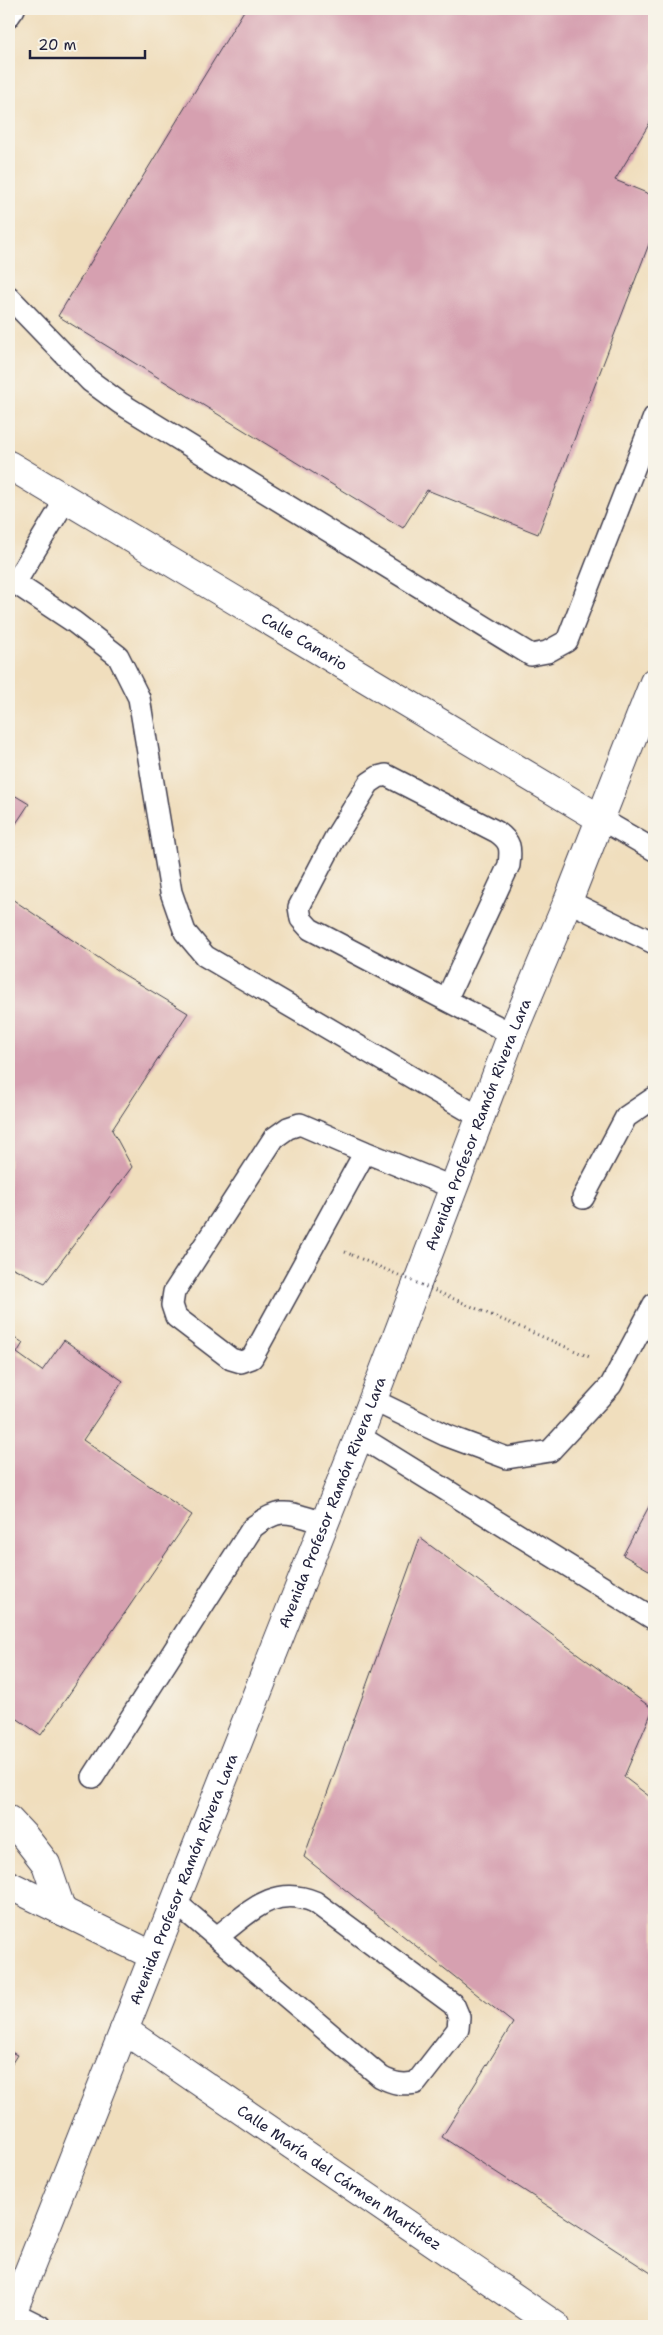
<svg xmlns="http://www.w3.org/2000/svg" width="663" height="2335" font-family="'Shantell Sans',sans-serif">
<rect width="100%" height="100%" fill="#f7f3e8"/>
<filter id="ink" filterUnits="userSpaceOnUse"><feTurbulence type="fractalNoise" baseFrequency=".02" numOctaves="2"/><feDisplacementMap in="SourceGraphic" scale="10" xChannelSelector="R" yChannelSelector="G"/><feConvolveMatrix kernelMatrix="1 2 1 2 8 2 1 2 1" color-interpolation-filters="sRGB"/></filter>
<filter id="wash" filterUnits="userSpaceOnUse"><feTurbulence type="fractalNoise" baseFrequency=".0096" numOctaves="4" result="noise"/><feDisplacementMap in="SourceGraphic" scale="20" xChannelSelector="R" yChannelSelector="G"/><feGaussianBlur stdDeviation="1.12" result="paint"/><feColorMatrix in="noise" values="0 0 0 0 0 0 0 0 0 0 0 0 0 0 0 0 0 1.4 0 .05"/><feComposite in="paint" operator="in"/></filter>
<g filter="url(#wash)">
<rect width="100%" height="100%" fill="#f0debd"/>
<g id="blocks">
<!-- building -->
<path fill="#d6a0b0" d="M245,9H654V116L615,180L654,196V231L538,534L427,490L403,528L58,316Z
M9,792L29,804L9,834Z
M9,897L118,971L188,1013L112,1130L132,1167L45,1283L9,1266Z
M9,1333L23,1343L17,1353L42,1371L64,1340L123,1381L83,1440L192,1515L41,1735L9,1713Z
M654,1497V1573L623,1555Z
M420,1538L653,1709L624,1777L654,1800V2275L442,2137L513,2023L304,1857Z
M9,2051L17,2055L9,2068Z"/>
</g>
</g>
<g filter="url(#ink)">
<use href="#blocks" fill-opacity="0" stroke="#413e4e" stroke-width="1"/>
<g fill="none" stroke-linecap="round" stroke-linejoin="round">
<!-- service casing -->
<g stroke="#413e4e" stroke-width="24">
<path id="service" d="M9,16L14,9
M9,297L90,381L120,403L531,655L547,652L567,641L654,417
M66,499L15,583L74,622L118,656L139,698L171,892L185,932L205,956L481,1118
M386,775L497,832C511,842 511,848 509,865L446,1000L310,929L301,919L299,907L335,838L369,783L378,777Z
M599,818L654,850
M568,901L654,943
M446,1000L512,1034
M300,1124L365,1152L252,1358L241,1362L231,1359L176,1317L172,1305L174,1292L274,1138L288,1128Z
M365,1152L454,1188
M583,1198L626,1117L654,1098
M373,1400L445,1435L507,1458L550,1451L611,1385L654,1304
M359,1436L654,1619
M93,1777L253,1527C284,1504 290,1514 325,1523
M174,1901L381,2077C394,2084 402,2085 416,2083L458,2029L459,2017L454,2005L315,1902C273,1884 249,1913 217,1937
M12,2312L40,2326"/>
</g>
<!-- minor casing -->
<g stroke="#413e4e" stroke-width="30">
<g id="minor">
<path id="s1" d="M9,465L599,818"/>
<path d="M9,1820L25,1837L46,1864L62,1911"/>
<path d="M9,1885L152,1955"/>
<path id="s2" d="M124,2030L556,2326"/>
</g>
</g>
<!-- secondary casing -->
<g stroke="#413e4e" stroke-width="30">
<g id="secondary">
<path id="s3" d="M9,2321L359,1436L512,1034L568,901L654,682"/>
</g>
</g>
<!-- path -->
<path stroke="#413e4e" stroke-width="3" stroke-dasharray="1 4" stroke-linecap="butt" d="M345,1252L352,1255
M482,1311L592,1358"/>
<!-- service -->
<use href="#service" stroke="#fff" stroke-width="21"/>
<!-- minor -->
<use href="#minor" stroke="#fff" stroke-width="28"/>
<!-- secondary -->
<use href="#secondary" stroke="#fff" stroke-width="28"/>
<!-- path-bridge -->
<path stroke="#413e4e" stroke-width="3" stroke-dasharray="1 4" stroke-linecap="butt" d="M352,1255L482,1311"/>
</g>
</g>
<g text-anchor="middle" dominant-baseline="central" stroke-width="5" stroke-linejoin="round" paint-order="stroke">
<!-- street labels -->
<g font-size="15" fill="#22223b" stroke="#f7f3e8">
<text stroke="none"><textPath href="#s1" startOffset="344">Calle Canario</textPath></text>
<text stroke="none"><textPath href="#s3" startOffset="1285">Avenida Profesor Ramón Rivera Lara</textPath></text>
<text stroke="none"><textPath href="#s3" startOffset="880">Avenida Profesor Ramón Rivera Lara</textPath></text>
<text stroke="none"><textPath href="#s3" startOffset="475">Avenida Profesor Ramón Rivera Lara</textPath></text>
<text stroke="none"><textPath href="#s2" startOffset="261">Calle María del Cármen Martínez</textPath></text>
</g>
</g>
<!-- margin -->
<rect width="663" height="2335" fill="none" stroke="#f7f3e8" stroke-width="30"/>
<!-- scale -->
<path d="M30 50v8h115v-8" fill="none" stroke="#22223b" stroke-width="2.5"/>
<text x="38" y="50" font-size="15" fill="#22223b" stroke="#f7f3e8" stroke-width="4" paint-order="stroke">20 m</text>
</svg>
